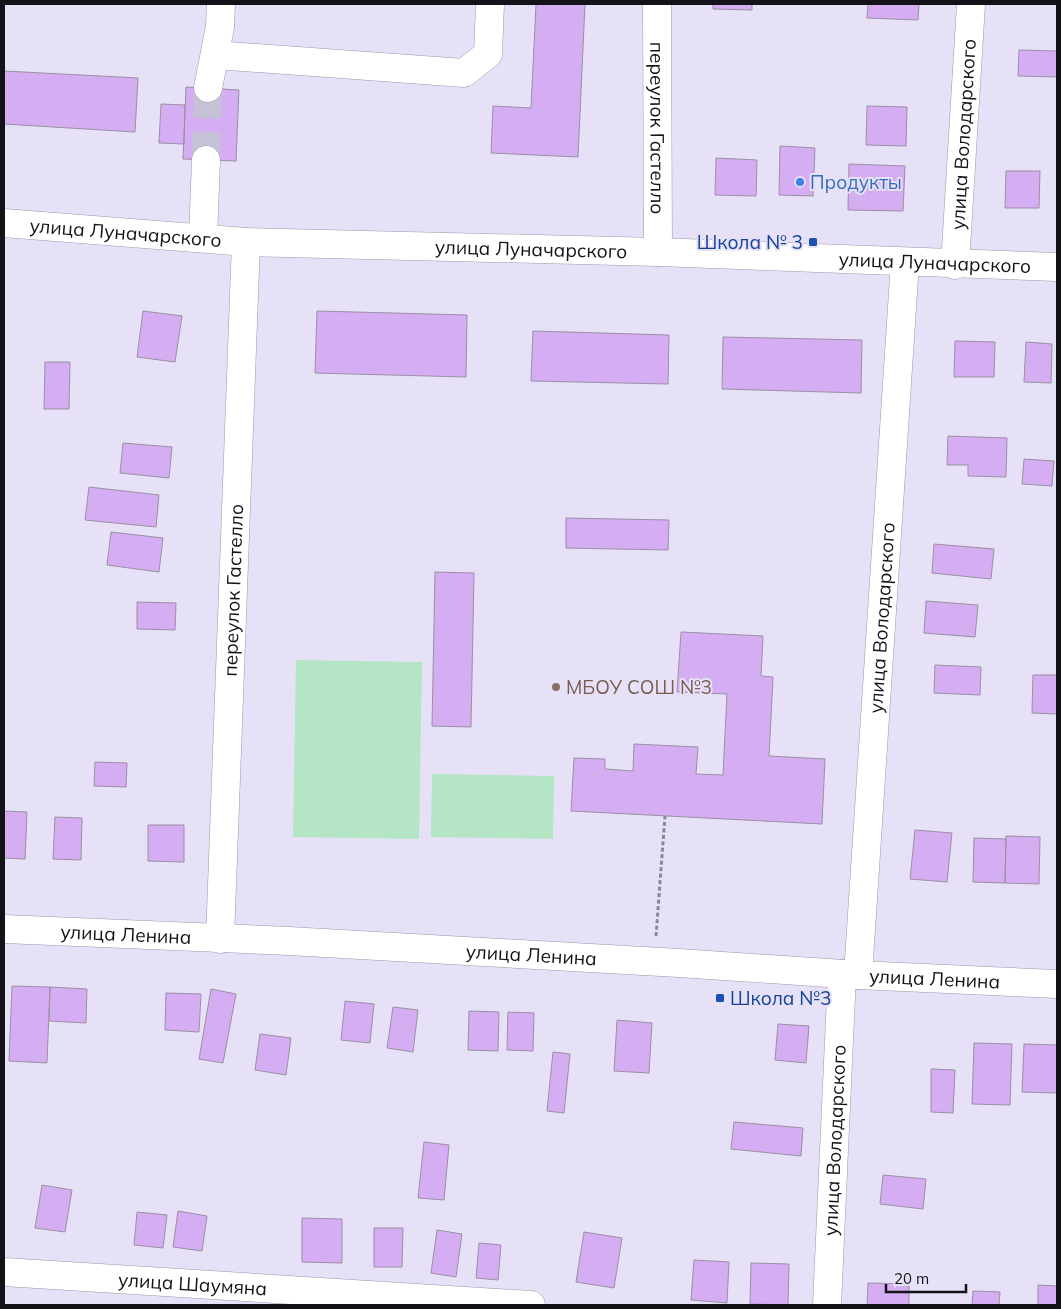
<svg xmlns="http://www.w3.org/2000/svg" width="1061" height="1309" font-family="Mulish,sans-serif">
<rect width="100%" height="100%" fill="#e6e1f6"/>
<!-- green -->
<path fill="#b4e5c5" d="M296,660L422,662L419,839L293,837Z
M432,774L554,776L553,839L431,837Z"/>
<!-- building -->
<path fill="#d5adf3" stroke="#9a90a2" d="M536,4H585L578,157L491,153L493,106L531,108Z
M713,4H752V10L713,9Z
M868,4H919L918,20L867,18Z
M1019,50L1057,51V77L1018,76Z
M4,71L138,78L135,132L4,124Z
M186,87L239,90L236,161L183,159Z
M161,104L185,105L184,144L159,143Z
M867,106L907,107L906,146L866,145Z
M780,146L815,148L813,196L779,195Z
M716,158L757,160L756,196L715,195Z
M849,164L905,166L903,211L848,210Z
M1006,171H1040L1039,208H1005Z
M143,311L182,316L175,362L137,357Z
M317,311L467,315L466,377L315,373Z
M533,331L669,335L668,384L531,381Z
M723,337L862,340L861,393L722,389Z
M955,341L995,342L994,377H954Z
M1026,342L1052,344L1051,383L1024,382Z
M45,362H70L69,409H44Z
M948,436L1007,438L1006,477L968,476V465H947Z
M123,443L172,447L169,478L120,473Z
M1024,459L1054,461L1052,486L1022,484Z
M89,487L159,495L156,527L85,520Z
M566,518L669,520L668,550L566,548Z
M111,532L163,538L159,572L107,565Z
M934,544L994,549L991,579L932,573Z
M435,572L474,573L471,727L432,726Z
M926,601L978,605L975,637L924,633Z
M137,602L176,603L175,630L137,629Z
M681,632L763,636L761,676L773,677L769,756L825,759L822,824L571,811L574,758L605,759V769L633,771L634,744L698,747L696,774L723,775L727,694L677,692Z
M935,665L981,667L980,695L934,693Z
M1033,675H1057V714L1032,713Z
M95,762L127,763L126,787L94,786Z
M4,811L27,812L25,859L4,858Z
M55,817L82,818L81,860L53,859Z
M148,825H184V862L148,861Z
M915,830L952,833L947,882L910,879Z
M1006,836L1040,837L1039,884L1005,883Z
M974,838L1006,839L1005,883L973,882Z
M12,986L50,987L47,1063L9,1061Z
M50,987L87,989L86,1023L49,1021Z
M211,989L236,994L223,1063L199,1059Z
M166,993L201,994L199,1032L165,1030Z
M345,1001L374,1004L370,1043L341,1040Z
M393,1007L418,1010L413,1052L387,1048Z
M469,1011L499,1012L498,1051L468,1050Z
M508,1012L534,1013L533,1051L507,1050Z
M617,1020L652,1023L649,1073L614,1071Z
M778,1024L809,1026L806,1063L775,1060Z
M260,1034L291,1038L286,1075L255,1070Z
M974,1043L1012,1044L1010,1105L972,1104Z
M1024,1044L1057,1045V1093L1022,1092Z
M553,1052L570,1054L564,1113L547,1111Z
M931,1069L955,1070L953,1113L931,1112Z
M734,1122L803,1128L801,1156L731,1149Z
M424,1142L449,1145L444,1200L418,1198Z
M883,1175L926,1179L923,1209L880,1204Z
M42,1185L72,1190L65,1232L35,1228Z
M178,1211L207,1216L202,1251L173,1247Z
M137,1212L167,1215L163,1248L134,1245Z
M302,1218L342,1219V1263L302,1262Z
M374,1228H403L402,1267H374Z
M437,1230L462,1234L456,1277L431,1273Z
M584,1232L622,1238L614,1288L576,1282Z
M479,1243L501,1245L498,1280L476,1278Z
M694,1260L729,1262L727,1303L691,1300Z
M751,1263L789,1264L788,1305L750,1304Z
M868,1283L909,1284V1305H867Z
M1038,1285L1057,1286V1305H1038Z
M973,1291L1000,1292L999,1305H972Z"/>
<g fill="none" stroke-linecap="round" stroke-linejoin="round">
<!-- minor-tunnel -->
<path stroke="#c6c2d5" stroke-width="28" stroke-dasharray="28 14" stroke-linecap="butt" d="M206,160L208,88"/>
<!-- minor casing -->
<g stroke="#9c97ab" stroke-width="29">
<g id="minor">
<path id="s1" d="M657,4L658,252"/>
<path d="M215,55L464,73L488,54L490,4"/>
<path d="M208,88L220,27L221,4"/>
<path d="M203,238L206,160"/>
<path id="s2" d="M955,265L971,4"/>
<path id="s3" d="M220,939L246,242"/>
<path id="s4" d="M858,975L905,262"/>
<path id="s5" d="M4,1272L531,1305"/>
<path id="s6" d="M827,1305L842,974"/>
</g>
</g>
<!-- major casing -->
<g stroke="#9c97ab" stroke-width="29">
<g id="major">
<path id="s7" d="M4,223L246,242L658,252L1057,267"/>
<path id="s8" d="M4,929L289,941L679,963L858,975L1057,984"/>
</g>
</g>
<!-- path -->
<path stroke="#8b8796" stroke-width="3" stroke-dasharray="4 2.5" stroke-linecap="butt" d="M656,936L665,816"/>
<!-- minor -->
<use href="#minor" stroke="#fff" stroke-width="28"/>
<!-- major -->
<use href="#major" stroke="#fff" stroke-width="28"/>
</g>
<!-- markers -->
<circle fill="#3f7fe0" stroke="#e6e1f6" stroke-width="2" cx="800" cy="182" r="5"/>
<g fill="#1a4fb4" stroke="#e6e1f6" stroke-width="2">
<rect x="808" y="237" width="10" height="10" rx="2.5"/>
<rect x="715" y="993" width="10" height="10" rx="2.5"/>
</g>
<circle fill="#8d6e63" stroke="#e6e1f6" stroke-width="2" cx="556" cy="687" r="5"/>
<g text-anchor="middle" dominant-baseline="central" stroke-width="4" stroke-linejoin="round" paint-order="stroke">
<!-- street labels -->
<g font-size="19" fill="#131219" stroke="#e6e1f6">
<text stroke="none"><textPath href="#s1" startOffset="124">переулок Гастелло</textPath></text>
<text stroke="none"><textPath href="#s2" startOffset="131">улица Володарского</textPath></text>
<text stroke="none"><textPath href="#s7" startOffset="122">улица Луначарского</textPath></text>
<text stroke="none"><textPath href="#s7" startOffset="528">улица Луначарского</textPath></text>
<text stroke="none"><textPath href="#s7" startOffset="932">улица Луначарского</textPath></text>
<text stroke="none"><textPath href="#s3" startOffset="349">переулок Гастелло</textPath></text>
<text stroke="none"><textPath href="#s4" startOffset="358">улица Володарского</textPath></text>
<text stroke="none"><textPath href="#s8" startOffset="122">улица Ленина</textPath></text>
<text stroke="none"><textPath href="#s8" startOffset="528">улица Ленина</textPath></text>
<text stroke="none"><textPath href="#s8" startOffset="932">улица Ленина</textPath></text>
<text stroke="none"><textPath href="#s6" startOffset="165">улица Володарского</textPath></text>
<text stroke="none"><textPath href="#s5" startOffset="189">улица Шаумяна</textPath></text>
</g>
<!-- shop labels -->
<g font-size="19" fill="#366cbe" stroke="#e6e1f6" text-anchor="start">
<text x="810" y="182">Продукты</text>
</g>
<!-- transit labels -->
<g font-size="19" fill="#164399" stroke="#e6e1f6" text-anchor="end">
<text x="803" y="242">Школа № 3</text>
<text x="730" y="998" text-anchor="start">Школа №3</text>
</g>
<!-- education labels -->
<g font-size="19" fill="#785e54" stroke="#e6e1f6" text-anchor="start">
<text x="566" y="687">МБОУ СОШ №3</text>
</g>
</g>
<!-- border -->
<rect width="1061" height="1309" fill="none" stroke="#131219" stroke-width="10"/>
<!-- scale -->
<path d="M886 1284v8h80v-8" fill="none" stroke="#131219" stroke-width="2.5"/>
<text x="894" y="1284" font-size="15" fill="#131219" stroke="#e6e1f6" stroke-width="4" paint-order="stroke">20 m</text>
</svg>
